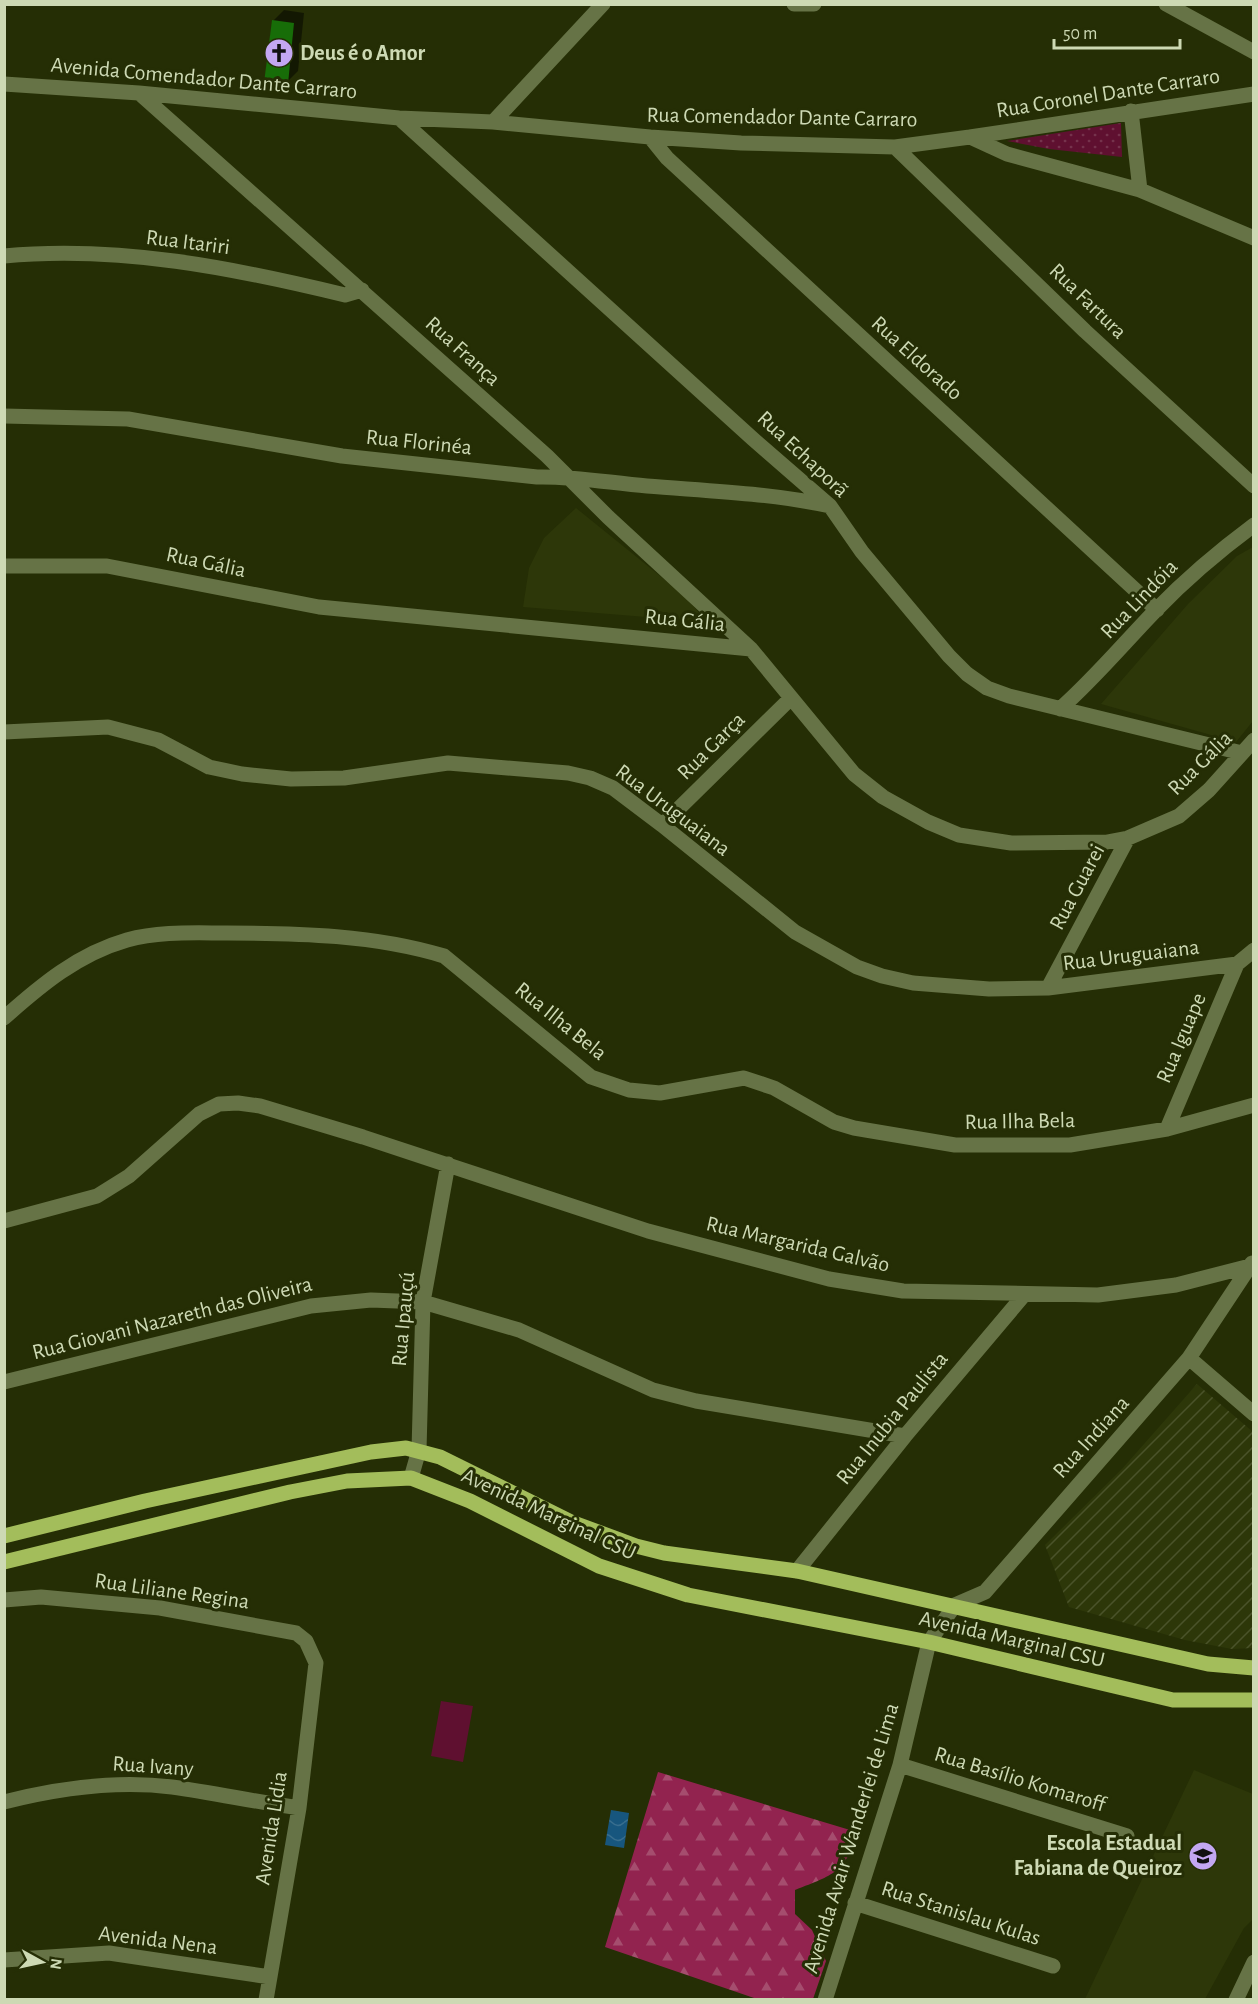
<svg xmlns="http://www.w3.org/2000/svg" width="1258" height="2004" font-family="'Alegreya Sans',sans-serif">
<defs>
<pattern id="industrial-furrows" width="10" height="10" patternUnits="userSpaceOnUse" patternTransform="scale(1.5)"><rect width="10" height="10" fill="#2d3709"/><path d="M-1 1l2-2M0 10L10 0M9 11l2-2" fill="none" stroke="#4a532a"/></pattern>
<pattern id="forest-firs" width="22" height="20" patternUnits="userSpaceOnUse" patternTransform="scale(1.5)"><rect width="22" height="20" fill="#92234f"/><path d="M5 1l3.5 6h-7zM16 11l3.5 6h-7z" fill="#a54d6e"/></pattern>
<pattern id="park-dots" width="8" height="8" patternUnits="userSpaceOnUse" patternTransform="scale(1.5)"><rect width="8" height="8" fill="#5f1030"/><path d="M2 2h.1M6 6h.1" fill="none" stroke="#75324c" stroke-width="1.8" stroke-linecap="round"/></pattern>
<pattern id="water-waves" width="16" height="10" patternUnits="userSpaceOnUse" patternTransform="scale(1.5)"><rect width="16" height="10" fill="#17567e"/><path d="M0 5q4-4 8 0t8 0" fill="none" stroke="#386e8e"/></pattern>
</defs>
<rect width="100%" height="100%" fill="#252e05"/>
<!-- built -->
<path fill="#2d3709" d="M576,508L680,592L708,622L523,607L529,568L544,538Z
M1253,547V721L1236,742L1101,704L1188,604L1237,556Z
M1194,1770L1253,1794V1919L1244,1928L1205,1999H1085Z"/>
<!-- industrial -->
<path fill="url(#industrial-furrows)" d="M1197,1384L1253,1432V1648L1232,1649L1185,1640L1069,1607L1045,1545L1122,1469Z"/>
<!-- forest -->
<path fill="url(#forest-firs)" d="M658,1772L860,1833C841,1874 836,1874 795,1890V1914L812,1930L826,1961L813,1999H757L605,1947Z"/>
<!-- park -->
<path fill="url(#park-dots)" d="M1121,123L1122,157L1049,149L1007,141Z"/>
<!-- garden -->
<path fill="#5f1030" d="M441,1701L473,1706L463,1762L431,1756Z"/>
<!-- water -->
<path fill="url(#water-waves)" d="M611,1810L629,1813L624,1848L605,1845Z"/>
<!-- shadow -->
<path fill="#0007" d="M284,10L304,13L298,71L287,82L273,21Z"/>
<!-- building -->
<path fill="#176d08" d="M272,20L294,23L288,84L264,83Z"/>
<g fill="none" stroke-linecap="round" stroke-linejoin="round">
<!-- minor -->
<path stroke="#667346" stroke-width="15" d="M794,4H814
M1166,4L1254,52
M4,84L139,93L399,118L493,122L650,137L741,143L895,147L970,137L1007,154L1140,190L1254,238
M139,93L547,456L608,517L751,649L854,774L883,797L928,822L959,835L1011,843L1107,842L1128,838L1179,816L1209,790L1254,740
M1131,111L1140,190
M399,118L753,439L830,506L862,552L949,656L967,674L987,688L1009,696L1242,753
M493,122L603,4
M650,137L667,158L1157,610
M970,137L1254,94
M895,147L1085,331L1254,486
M4,256C119,245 234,268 345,295L362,290
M4,416L128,419L342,456L537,477C574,476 610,483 647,486C708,491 770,493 830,506
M4,566H107L319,607L751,649
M1060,709C1095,678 1124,643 1156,610C1186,579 1219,551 1254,525
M4,732L108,727L158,740L209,767L242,774L291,779L344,778L448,763L568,773L590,778L613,788L662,825L795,932L857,967L882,976L913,983L989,989L1048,988L1237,964L1254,950
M662,825L790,699
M1048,988L1128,838
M4,1018C41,985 78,954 127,940C159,931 194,933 227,933C299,933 375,935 444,956L591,1077L629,1090L660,1093L744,1078L774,1088L834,1122L854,1128L955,1145H1070L1167,1129L1254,1105
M1167,1129L1237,964
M4,1221L97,1196L129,1176L199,1114L219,1104L238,1103L260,1106L363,1137L648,1231L829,1279L903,1291L1098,1295L1176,1285L1254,1265
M1189,1358L1254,1414
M4,1382L311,1306L371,1300L423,1302L519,1330L653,1390L696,1401L905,1436
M411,1478L419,1450L423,1302L448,1164
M797,1571L905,1436L1024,1295
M4,1600L41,1597L160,1608L296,1633L306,1641L316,1663L299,1808L266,2000
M900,1765L1127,1836
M4,1802C59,1788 116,1780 172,1787C214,1793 257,1802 299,1808
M855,1903L1053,1966
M4,1960L109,1953L270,1977
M825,2000L900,1765L929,1642L955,1605L985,1592L1189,1358L1252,1263
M1236,2000L1254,1962"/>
<!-- major -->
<path stroke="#a3bd5b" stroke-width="15" d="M4,1536L145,1501L371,1452L406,1448L440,1457L571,1522L636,1546L664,1553L797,1571L1208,1664L1254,1668
M4,1562L290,1492L347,1481L411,1478L470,1501L599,1566L688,1595L929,1642L1173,1700H1254"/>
</g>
<!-- icons -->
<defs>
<g id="church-disc" transform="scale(1.5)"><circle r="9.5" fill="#c3a7f2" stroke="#252e05"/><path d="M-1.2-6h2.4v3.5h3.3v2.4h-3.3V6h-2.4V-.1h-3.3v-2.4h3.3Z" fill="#111"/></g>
<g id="school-disc" transform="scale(1.5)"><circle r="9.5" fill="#c3a7f2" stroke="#252e05"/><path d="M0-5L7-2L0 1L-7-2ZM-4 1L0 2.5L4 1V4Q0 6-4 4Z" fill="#111"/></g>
</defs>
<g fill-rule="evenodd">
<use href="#church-disc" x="279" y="53"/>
<use href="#school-disc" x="1203" y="1856"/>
</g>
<g text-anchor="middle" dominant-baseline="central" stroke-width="6" stroke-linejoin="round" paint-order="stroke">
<!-- poi labels -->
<g font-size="22" font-weight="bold" fill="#cdd9b4" stroke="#252e05" text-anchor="start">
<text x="300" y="53">Deus é o Amor</text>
<text x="1182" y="1843" text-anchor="end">Escola Estadual<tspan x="1182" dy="25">Fabiana de Queiroz</tspan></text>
</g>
<!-- street labels -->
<g font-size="22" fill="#cdd9b4" stroke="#252e05">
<text transform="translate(204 78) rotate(5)">Avenida Comendador Dante Carraro</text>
<text transform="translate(1108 93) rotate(-9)">Rua Coronel Dante Carraro</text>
<text transform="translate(782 117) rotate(1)">Rua Comendador Dante Carraro</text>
<text transform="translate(188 242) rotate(7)">Rua Itariri</text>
<text transform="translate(1088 301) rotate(44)">Rua Fartura</text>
<text transform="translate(463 351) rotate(42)">Rua França</text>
<text transform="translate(917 358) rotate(42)">Rua Eldorado</text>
<text transform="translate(419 442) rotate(6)">Rua Florinéa</text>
<text transform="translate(803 454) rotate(43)">Rua Echaporã</text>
<text transform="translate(206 562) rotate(12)">Rua Gália</text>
<text transform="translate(1139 599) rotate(-46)">Rua Lindóia</text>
<text transform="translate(685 620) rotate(6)">Rua Gália</text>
<text transform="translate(711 746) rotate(-45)">Rua Garça</text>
<text transform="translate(1200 763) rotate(-45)">Rua Gália</text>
<text transform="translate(673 810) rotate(37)">Rua Uruguaiana</text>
<text transform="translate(1077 887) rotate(-62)">Rua Guarei</text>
<text transform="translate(1131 955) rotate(-7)">Rua Uruguaiana</text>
<text transform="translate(561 1021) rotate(39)">Rua Ilha Bela</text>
<text transform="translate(1181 1038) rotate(-67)">Rua Iguape</text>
<text transform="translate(1020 1121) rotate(-1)">Rua Ilha Bela</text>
<text transform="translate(798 1244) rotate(13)">Rua Margarida Galvão</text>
<text transform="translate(172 1318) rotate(-14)">Rua Giovani Nazareth das Oliveira</text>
<text transform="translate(403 1319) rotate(-85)">Rua Ipauçú</text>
<text transform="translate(892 1418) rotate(-51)">Rua Inubia Paulista</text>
<text transform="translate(1091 1437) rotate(-48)">Rua Indiana</text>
<text transform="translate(549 1514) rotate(25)">Avenida Marginal CSU</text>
<text transform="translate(172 1591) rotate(8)">Rua Liliane Regina</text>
<text transform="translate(1012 1639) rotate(13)">Avenida Marginal CSU</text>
<text transform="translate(153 1766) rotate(4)">Rua Ivany</text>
<text transform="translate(1020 1779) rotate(17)">Rua Basílio Komaroff</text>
<text transform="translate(271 1828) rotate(-81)">Avenida Lidia</text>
<text transform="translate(851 1838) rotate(-73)">Avenida Avair Wanderlei de Lima</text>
<text transform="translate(961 1913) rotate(18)">Rua Stanislau Kulas</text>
<text transform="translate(158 1940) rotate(7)">Avenida Nena</text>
</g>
</g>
<!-- border -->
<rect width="1258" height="2004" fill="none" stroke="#cdd9b4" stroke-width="12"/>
<!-- north arrow -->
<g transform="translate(42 1962) rotate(98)" stroke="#252e05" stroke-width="4.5" paint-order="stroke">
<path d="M0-4.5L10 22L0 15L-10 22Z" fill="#cdd9b4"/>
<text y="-9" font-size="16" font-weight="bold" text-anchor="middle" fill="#cdd9b4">N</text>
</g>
<!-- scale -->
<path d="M1054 39v9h126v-9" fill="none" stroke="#cdd9b4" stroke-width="3"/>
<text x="1063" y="39" font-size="18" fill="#cdd9b4" stroke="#252e05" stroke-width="4.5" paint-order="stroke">50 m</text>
</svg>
